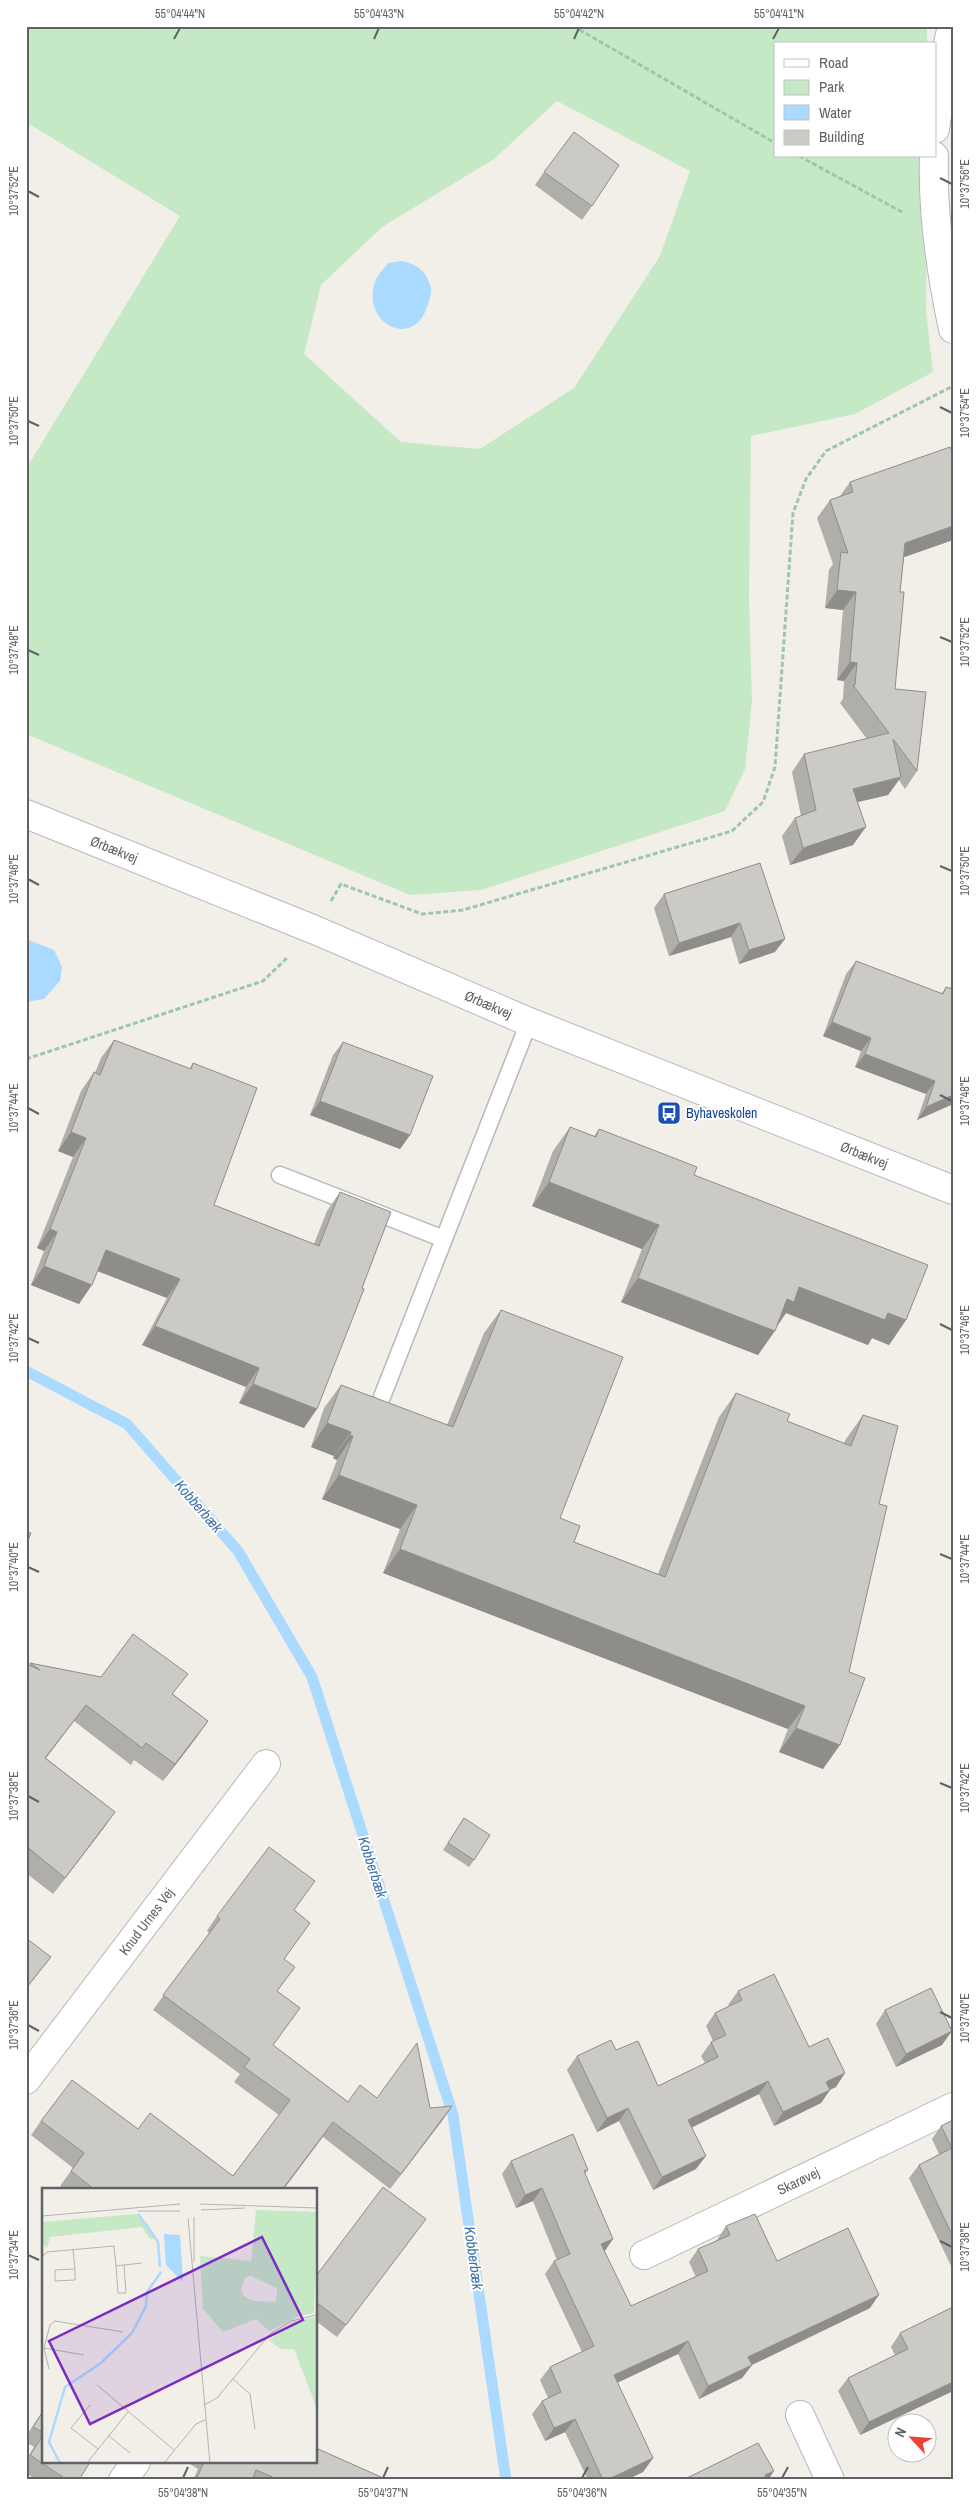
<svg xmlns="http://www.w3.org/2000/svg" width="979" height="2506" font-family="'Archivo Narrow',sans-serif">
<rect width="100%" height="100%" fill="#f1efe8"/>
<!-- green -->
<path fill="#c5e8c5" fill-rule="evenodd" d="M26,26H927V44H775V156H927L926,312L933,372L855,414L751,436L749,598L752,701L745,769L725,811L481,890L410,895L26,734V469L180,216L26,122ZM557,101L690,171L660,256L574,388L480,449L401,442L304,354L321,285L382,227L494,159Z"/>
<!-- water -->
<path fill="#aadaff" d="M402,261C419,265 426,271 431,288C432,294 429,301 427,307C414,349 361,325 375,282C377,275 384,269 388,263Z
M26,939L54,950L62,967L60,981L44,999L26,1002Z"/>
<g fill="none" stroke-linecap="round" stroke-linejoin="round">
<!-- stream -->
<path stroke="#aadaff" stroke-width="11" d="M26,1371L127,1424L238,1551L312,1677L453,2115L506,2480"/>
<!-- lane casing -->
<g stroke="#b5b8bc" stroke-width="19">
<path id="lane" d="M280,1175L444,1239
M382,1397L529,1022"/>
</g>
<!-- street casing -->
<g stroke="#b5b8bc" stroke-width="30">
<g id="street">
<path d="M935,129L945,57L952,26"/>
<path d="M934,156C932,214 941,273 953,329"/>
<path id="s1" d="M26,2080L266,1764"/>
<path id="s2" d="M644,2255L953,2107"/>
<path d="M800,2415L830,2480"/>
<path d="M123,2480L136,2462"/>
</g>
</g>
<!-- secondary casing -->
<g stroke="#b6babf" stroke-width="30">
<g id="secondary">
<path id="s3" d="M26,814L315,930L529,1022L953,1190"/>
</g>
</g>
<!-- path -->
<path stroke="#9cc7a9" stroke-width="3" stroke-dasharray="5 2.5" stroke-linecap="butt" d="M573,26L775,143
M799,156L902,212
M331,901L341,884L422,914L463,910L732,831L763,802L775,767L793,513L806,479L826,451L953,386
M26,1059L263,981L288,957"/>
<!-- lane -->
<use href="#lane" stroke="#fff" stroke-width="16"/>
<!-- street -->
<use href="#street" stroke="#fff" stroke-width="28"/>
<!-- secondary -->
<use href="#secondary" stroke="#fff" stroke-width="28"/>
</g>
<!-- wall -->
<path fill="#afaea9" d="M544,172L592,206L582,220L535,185Z
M850,482L953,540L904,557L900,592L895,689L917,771L905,789L899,780L888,795L858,802L853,845L790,865L782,836L795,818L801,816L792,772L804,754L867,739L840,703L843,699L844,681L837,680L843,610L825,608L829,570L833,564L817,518L830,500L840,496Z
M760,863L775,952L739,964L731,937L669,956L654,908L664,894Z
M856,961L941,994L946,987L953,1104L917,1120L926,1094L855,1067L861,1051L823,1036L846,974Z
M114,1040L189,1069L193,1063L214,1205L314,1244L327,1211L340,1192L304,1428L239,1403L246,1387L142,1345L167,1298L98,1271L79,1304L31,1285L44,1251L37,1248L73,1157L58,1151L81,1091L94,1072L95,1073L101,1058Z
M343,1042L410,1135L400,1149L310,1115L333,1055Z
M570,1127L594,1136L599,1129L694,1175L906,1320L889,1345L872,1338L868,1345L786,1313L758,1355L621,1302L642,1249L532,1206L553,1151Z
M501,1310L560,1518L574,1542L658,1574L719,1417L736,1393L787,1421L844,1443L846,1439L863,1415L879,1504L823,1769L779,1752L788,1729L383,1573L400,1529L322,1499L337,1460L333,1458L334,1456L311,1447L324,1408L341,1385L447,1425L484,1333Z
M30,1663L173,1694L208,1721L196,1738L163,1781L134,1760L131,1765L74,1721L46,1758L115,1812L103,1829L53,1894L26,1873V1664L29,1665Z
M464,1818L474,1860L469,1867L443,1850Z
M294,1910L310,1923L284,1959V1982L277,1991L300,2008L273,2045L348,2102L377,2098L430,2108L452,2106L390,2189L323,2137L283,2190H65L60,2186L73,2168L31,2135L41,2121L138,2129L233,2176L279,2115L234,2082L240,2074L153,2010L209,1933L207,1931L217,1916Z
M738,1991L809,2047L836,2087L830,2089L821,2103L774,2126L759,2094L691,2127L696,2169L653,2190L619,2121L597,2132L567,2070L577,2056L616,2050L658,2086L705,2063L701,2056L711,2042L713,2041L706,2026L715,2013L729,2006L728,2005Z
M885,2010L942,2045L896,2067L876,2024Z
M953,2120V2270L909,2178L919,2165L939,2154L932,2139L941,2126Z
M511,2161L588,2170L585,2174L613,2239L604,2252L631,2306L696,2277L689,2262L698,2249L717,2241V2240L726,2226L777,2261L870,2308L752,2365L742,2378L699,2399L678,2354L617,2383L653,2458L643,2472L626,2480H588L565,2432L545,2441L532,2414L542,2401L548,2398L540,2380L550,2367L582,2352L545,2274L554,2261L557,2260L533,2201L516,2208L502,2174Z
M417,2231L337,2337L316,2321V2276Z
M953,2307V2391L860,2435L838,2391L848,2378L895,2355L891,2347L900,2333Z
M44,2409V2462L79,2480H37L26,2473V2460L34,2447L26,2442V2436Z
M187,2462H316L380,2480H193L198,2469Z"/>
<!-- shaded-wall -->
<path fill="#8f8d8a" d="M953,526V540L893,561L905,543Z
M837,590L856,592L843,610L825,608Z
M850,662L857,663L844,681L837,680Z
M901,777L888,795L840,806L853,789Z
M866,827L853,845L790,865L803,848Z
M740,923L731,937L669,956L679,943Z
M785,939L775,952L739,964L749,950Z
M832,1022L871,1038L861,1051L823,1036Z
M865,1054L935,1081L926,1094L855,1067Z
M953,1095V1104L917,1120L926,1107Z
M320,1101L410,1135L400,1149L310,1115Z
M71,1132L86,1138L73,1157L58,1151Z
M549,1182L659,1225L642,1249L532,1206Z
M50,1229L57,1232L44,1251L37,1248Z
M106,1250L180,1279L167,1298L92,1269Z
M44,1266L92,1285L79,1304L31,1285Z
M638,1278L775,1331L758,1355L621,1302Z
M799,1287L888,1313L906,1320L889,1345L872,1338L868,1345L786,1313L777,1326L787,1299Z
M155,1326L259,1368L246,1387L142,1345Z
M253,1384L317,1409L304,1428L239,1403Z
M327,1423L351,1432L334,1456L311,1447Z
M350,1435L353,1436L337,1460L333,1458Z
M339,1475L417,1505L400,1529L322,1499Z
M400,1549L805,1706L788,1729L383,1573Z
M86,1705L74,1721L33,1775L45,1758Z
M208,1721L196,1738L163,1781L175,1764Z
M796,1728L840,1745L823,1769L779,1752Z
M115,1812L103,1829L53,1894L65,1878Z
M51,1957L41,1970L26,1989V1988Z
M952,2031L942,2045L896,2067L906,2054Z
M845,2073L836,2087L817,2096L826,2082Z
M768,2081L759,2094L679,2134L688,2120Z
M830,2090L821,2103L774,2126L783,2112Z
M452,2106L442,2121L390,2189L401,2174Z
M628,2108L619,2121L597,2132L607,2118Z
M333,2122L283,2190H282Z
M706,2156L696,2169L653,2190L662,2177Z
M542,2188L533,2201L516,2208L525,2195Z
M613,2239L604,2252L601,2244Z
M879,2295L870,2308L739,2371L748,2357Z
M688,2341L678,2354L604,2389L614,2375Z
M752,2365L742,2378L699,2399L708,2386Z
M953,2382V2391L860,2435L869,2422Z
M575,2419L565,2432L545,2441L554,2428Z
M653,2458L643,2472L626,2480H607Z
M774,2471L768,2480H762L765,2475Z"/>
<!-- building -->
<path fill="#cccac5" stroke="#8f8d8a" d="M574,132L619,165L592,206L544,172Z
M950,447L953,454V526L905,543L900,592H904L895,689L926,692L917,771L893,739L901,777L853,789L866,827L803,848L795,818L816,810L804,754L889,733L853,685H855L857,663L850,662L856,592L837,590L841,552L848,553L830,500L853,492L850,482Z
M760,863L785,939L749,950L740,923L679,943L664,894Z
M856,961L943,994L946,987L953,989V1095L926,1107L935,1081L865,1054L871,1038L832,1022Z
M114,1040L191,1069L193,1063L257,1088L214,1205L319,1246L340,1192L391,1212L362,1288L364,1289L317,1409L253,1384L259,1368L155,1326L180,1279L106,1250L92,1285L44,1266L57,1232L50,1229L86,1138L71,1132L94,1072L100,1075Z
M343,1042L433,1076L410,1135L320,1101Z
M570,1127L596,1137L599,1129L697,1167L694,1175L928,1265L906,1320L888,1313L885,1320L799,1287L794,1302L787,1299L775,1331L638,1278L659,1225L549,1182Z
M501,1310L623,1357L560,1518L580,1526L574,1542L665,1577L736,1393L790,1414L787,1421L851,1446L863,1415L898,1426L879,1504L887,1506L849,1672L865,1678L840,1745L796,1728L805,1706L400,1549L417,1505L339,1475L353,1436L350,1435L351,1432L327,1423L341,1385L453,1427Z
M26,1532L31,1533L26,1545Z
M133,1634L188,1674L172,1694L208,1721L175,1764L146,1743L142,1748L86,1705L45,1758L115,1812L65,1878L26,1846V1664L40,1670L30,1663L101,1677Z
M464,1818L490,1835L474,1860L448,1843Z
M269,1847L315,1881L294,1910L310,1923L284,1959L295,1967L277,1991L300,2008L273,2045L348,2102L360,2085L377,2098L417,2043L430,2108L452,2106L401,2174L333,2122L282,2190H95L71,2171L84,2153L41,2121L72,2080L138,2129L150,2113L233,2176L290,2100L244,2067L250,2059L163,1995L220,1919L217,1916Z
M26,1938L51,1957L26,1988Z
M774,1974L809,2047L828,2038L845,2073L826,2082L830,2090L783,2112L768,2081L688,2120L706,2156L662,2177L628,2108L607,2118L577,2056L611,2040L616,2050L638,2041L658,2086L718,2057L711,2042L726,2035L715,2013L742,2000L738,1991Z
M931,1988L952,2031L906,2054L885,2010Z
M953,2120V2237L919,2165L952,2148L941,2126Z
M573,2134L588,2170L584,2171L613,2239L601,2244L631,2306L708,2271L698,2249L730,2235L726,2226L755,2214L777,2261L848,2228L879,2295L748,2357L752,2365L708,2386L688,2341L614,2375L653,2458L607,2480H603L575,2419L554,2428L542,2401L561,2392L550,2367L594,2346L554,2261L570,2254L542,2188L525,2195L511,2161Z
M383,2187L426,2219L346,2325L316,2302V2276Z
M26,2280L29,2282L26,2286Z
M953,2307V2382L869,2422L848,2378L908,2349L900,2333Z
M44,2410V2433L33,2427Z
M44,2434V2462H90L79,2480H67L30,2455Z
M758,2443L774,2471L765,2475L767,2480H683Z
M316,2448L381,2477L380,2480H279L256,2470L252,2480H196L204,2462H316Z"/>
<!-- ticks -->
<path fill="none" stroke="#5f6368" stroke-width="2" d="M174,39L180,28M374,39L379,28M574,39L579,28M773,39L779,28M940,178L952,184M28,191L39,197M940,407L952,413M28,421L39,426M940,637L952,642M28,650L39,655M940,866L952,871M28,879L39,885M940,1095L952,1101M28,1108L39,1114M940,1324L952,1330M28,1338L39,1343M940,1554L952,1559M28,1567L39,1572M940,1783L952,1788M28,1796L39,1802M940,2012L952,2018M28,2025L39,2031M940,2241L952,2247M28,2255L39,2260M183,2478L188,2467M383,2478L388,2467M582,2478L588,2467M782,2478L788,2467"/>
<!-- icons -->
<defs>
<g id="bus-square" transform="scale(1.25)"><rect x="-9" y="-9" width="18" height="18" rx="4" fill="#1a4fb4" stroke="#fff"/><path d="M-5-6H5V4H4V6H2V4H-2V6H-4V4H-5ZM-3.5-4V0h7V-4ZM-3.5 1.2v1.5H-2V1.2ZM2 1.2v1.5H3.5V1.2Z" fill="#fff"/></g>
</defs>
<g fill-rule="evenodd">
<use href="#bus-square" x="669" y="1113"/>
</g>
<g text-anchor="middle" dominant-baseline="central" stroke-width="4" stroke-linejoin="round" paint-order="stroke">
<!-- street labels -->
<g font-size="14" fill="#5f6368" stroke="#fff">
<text stroke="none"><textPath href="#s3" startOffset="95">Ørbækvej</textPath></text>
<text stroke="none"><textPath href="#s3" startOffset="500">Ørbækvej</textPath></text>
<text stroke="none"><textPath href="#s3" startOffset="905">Ørbækvej</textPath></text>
<text stroke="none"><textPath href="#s1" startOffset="199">Knud Urnes Vej</textPath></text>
<text stroke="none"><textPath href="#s2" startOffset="171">Skarøvej</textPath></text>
</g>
<!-- transit labels -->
<g font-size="14" fill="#164399" stroke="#fff" text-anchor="start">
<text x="686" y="1113">Byhaveskolen</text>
</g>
<!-- water labels -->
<g font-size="15" font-style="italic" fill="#4174aa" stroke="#fff">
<text transform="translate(199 1506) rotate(49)">Kobberbæk</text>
<text transform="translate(373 1867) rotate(72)">Kobberbæk</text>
<text transform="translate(474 2258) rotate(82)">Kobberbæk</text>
</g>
</g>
<!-- overview -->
<g transform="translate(42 2188)">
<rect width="275" height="275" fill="#f1efe8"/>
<path d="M214,22L275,24L272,125L257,128L227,143L214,131L181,144L161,121L158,68L209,73ZM209,88L235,100L234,114L211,113L202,108L199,101L203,89ZM94,26L106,36L115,51H108L100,39L8,49L5,60L0,55V34ZM275,129V221L252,161H239L227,152L251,134Z" fill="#c5e8c5" fill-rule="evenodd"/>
<path d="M122,46L138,47L141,94L124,77Z" fill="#aadaff"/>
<path fill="none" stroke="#aadaff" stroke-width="2.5" d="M96,26L116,54L118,79M18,275L7,254L23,199L59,175L90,145L104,118L105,104L119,84"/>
<path fill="none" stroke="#b3b3b1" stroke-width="1" d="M158,16L275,20M159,22L203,20M96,23H138M0,28L138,16M152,29V74M146,30L168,275M31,61L33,81V92L13,93V82L33,81M0,69L5,64L72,58L74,78L76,105H84L82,77L74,78M82,77L100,75M2,160L42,167M7,181L2,160L8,137L13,133L81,144M191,191L208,206L213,241M55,197L132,262M48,217L29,240L56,261M162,217L175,210L228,146L249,133L275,127M67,248L88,265M45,275L86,224M122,275L154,236L163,232"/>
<path fill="#7b2cbf" fill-opacity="0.15" stroke="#7b2cbf" stroke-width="2.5" d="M220,49L261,132L48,236L7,153Z"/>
<rect width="275" height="275" fill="none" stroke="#5f6368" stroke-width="2.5"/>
</g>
<!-- border -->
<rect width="979" height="2506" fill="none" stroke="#ffffff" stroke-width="55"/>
<!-- legend -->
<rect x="774" y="42" width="162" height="115" fill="#ffffff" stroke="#bfc1c3"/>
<rect x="784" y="59" width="25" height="8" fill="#ffffff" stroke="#bfc1c3"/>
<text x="819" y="68" font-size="15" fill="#5f6368">Road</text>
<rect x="784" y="80" width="25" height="15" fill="#c5e8c5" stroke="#bfc1c3"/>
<text x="819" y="92" font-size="15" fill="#5f6368">Park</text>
<rect x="784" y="105" width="25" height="15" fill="#aadaff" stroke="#bfc1c3"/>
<text x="819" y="118" font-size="15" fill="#5f6368">Water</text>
<rect x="784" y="130" width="25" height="15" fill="#cccac5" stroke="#bfc1c3"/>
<text x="819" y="142" font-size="15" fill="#5f6368">Building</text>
<!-- north arrow -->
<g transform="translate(912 2438) rotate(296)"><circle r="24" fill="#ffffff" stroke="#bfc1c3"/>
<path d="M0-4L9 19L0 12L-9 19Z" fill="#ea4335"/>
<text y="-8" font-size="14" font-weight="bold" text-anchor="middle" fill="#5f6368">N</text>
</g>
<rect x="28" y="28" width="924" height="2450" fill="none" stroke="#5f6368" stroke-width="2"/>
<g font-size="12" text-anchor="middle" fill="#5f6368">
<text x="180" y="18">55°04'44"N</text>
<text x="379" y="18">55°04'43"N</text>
<text x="579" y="18">55°04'42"N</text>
<text x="779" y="18">55°04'41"N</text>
<text transform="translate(965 184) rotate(-90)" y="4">10°37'56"E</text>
<text transform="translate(14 191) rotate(-90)" y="4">10°37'52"E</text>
<text transform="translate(965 413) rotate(-90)" y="4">10°37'54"E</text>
<text transform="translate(14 421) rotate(-90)" y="4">10°37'50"E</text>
<text transform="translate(965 642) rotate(-90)" y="4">10°37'52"E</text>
<text transform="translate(14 650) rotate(-90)" y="4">10°37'48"E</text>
<text transform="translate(965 871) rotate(-90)" y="4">10°37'50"E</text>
<text transform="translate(14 879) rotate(-90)" y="4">10°37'46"E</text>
<text transform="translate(965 1101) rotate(-90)" y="4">10°37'48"E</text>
<text transform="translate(14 1108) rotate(-90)" y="4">10°37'44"E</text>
<text transform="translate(965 1330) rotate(-90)" y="4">10°37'46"E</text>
<text transform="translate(14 1338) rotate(-90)" y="4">10°37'42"E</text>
<text transform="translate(965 1559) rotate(-90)" y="4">10°37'44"E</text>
<text transform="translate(14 1567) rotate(-90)" y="4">10°37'40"E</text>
<text transform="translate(965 1788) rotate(-90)" y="4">10°37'42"E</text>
<text transform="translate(14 1796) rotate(-90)" y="4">10°37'38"E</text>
<text transform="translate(965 2018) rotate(-90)" y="4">10°37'40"E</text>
<text transform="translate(14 2025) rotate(-90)" y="4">10°37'36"E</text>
<text transform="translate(965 2247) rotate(-90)" y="4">10°37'38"E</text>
<text transform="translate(14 2255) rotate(-90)" y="4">10°37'34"E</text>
<text x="183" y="2497">55°04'38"N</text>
<text x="383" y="2497">55°04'37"N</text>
<text x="582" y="2497">55°04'36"N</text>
<text x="782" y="2497">55°04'35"N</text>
</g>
</svg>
